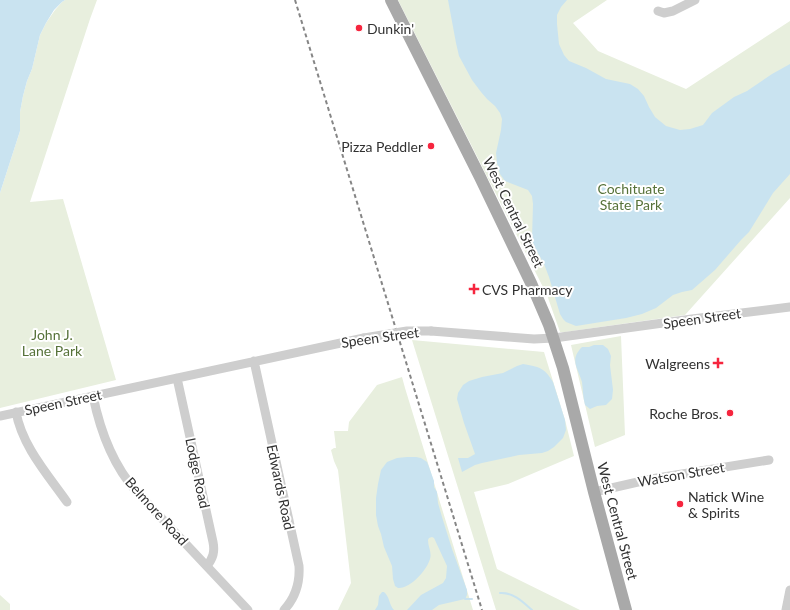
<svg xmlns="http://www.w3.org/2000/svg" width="790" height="610" font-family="Lato,sans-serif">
<rect width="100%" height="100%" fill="#fff"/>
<!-- green -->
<path fill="#e8efde" d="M65,0H97L90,19L30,202L63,199L116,380L0,408V193L20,131V112L23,96L27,81L32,69L40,35L46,23L55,10L62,2Z
M398,0H607L573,23L598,51L686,89L790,21V198L685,315L565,332H560L547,295Z
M621,336L625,435L595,447L571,345Z
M412,340L544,352L565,420L574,456L508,484L474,492L497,569L580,610H496Z
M402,377L405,388L473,610H338L351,583L338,470L334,461L331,450L334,448H336L334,431H348L349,422L377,385Z
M0,595L10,604V610H0Z"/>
<!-- water -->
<path fill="#c9e3f0" d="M0,0H65L62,2L54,10L46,23L40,35L32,69L27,81L23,96L20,112V131L0,193Z
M448,0H567L561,7L557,15V24L559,44L564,55L569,61L586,68L606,79L630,84L638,89L644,96L649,107L655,117L666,126L680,130L690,129L703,125L712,113L734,97L747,91L772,74L790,64V174L773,193L749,232L741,240L715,270L692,290L682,292L673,295L656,308L642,314L626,318L576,326L566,322L563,319L560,314L549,277L544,264L534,246L532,239L533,204L532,196L528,190L505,181L500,174L497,163L496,153L501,130L502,119L500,113L495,106L487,99L481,92L472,80L459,56L456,43Z
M594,345H603L608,349L611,356L610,365L613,390L612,399L606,405L597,406L590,409L585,405C583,398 583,390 582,382C578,368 569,360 582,347H589Z
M523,364C539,367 544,367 553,382L565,420L566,430L563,438L554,447L548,451L542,453L519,455L482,463L475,465L462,472L458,458H468L475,454L464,423L457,399L458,393L463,385L469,381L482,377L503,373L517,366Z
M407,457H416L421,458L427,462L429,467L434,481V487L437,492L438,503L442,517L452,549L467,590V595L465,599L439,605L432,610H407L421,595L443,583L446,578L447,566L434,538L432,537L429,538L428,540C428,547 432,552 430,559C427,570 410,589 398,588L395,586L393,579L392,566L384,547L381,534L378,526L376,515V498L378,484L381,470L387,462L397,458Z
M382,592H384C390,597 389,605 394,610H375L378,605L379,596Z"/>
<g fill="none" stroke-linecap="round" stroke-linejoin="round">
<!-- stream -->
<path stroke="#c9e3f0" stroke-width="2" d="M500,593C513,592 523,602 532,610
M465,598V599H472"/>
<!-- minor -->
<path stroke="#cecece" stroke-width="9" d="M658,11L664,13L673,11L695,0
M431,331L534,339L554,338L692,319L790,307
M254,361L299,566C300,583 296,597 284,610
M177,378L213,542C215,552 213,558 207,566
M93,396C100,430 112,464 136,491L248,610
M16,412C22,446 48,475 67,502
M0,416L364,338
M594,492L651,479L769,460
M786,610L790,590"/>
<!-- major -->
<path stroke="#a9a9a9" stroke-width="12" d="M391,0L480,177L531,283L549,325L563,368L594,492L626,610"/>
<!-- rail -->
<path stroke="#868686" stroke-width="2" stroke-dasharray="4 3" stroke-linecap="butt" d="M295,0L482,610"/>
<!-- minor-bridge -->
<path stroke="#cecece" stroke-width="9" d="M364,338L407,331H431"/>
</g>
<!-- markers -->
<g fill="#f6253e" stroke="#fff" stroke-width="1.5">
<circle cx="359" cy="28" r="4"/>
<circle cx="431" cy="146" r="4"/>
<path d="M472 283h4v4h4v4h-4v4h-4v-4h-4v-4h4z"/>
<path d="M716 357h4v4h4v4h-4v4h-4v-4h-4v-4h4z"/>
<circle cx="730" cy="413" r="4"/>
<circle cx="680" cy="504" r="4"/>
</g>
<g text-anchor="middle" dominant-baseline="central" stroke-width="4" stroke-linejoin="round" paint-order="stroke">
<!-- poi labels -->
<g font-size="14" fill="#313131" stroke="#fff" text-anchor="start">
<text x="367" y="28">Dunkin'</text>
<text x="423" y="146" text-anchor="end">Pizza Peddler</text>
<text x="482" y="289">CVS Pharmacy</text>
<text x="710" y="363" text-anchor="end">Walgreens</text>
<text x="722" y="413" text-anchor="end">Roche Bros.</text>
<text x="688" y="496">Natick Wine<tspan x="688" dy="16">&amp; Spirits</tspan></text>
</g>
<!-- park labels -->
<g font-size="14" fill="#567239" stroke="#fff">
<text x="631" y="188">Cochituate<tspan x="631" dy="16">State Park</tspan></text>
<text x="52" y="334">John J.<tspan x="52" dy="16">Lane Park</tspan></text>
</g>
<!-- street labels -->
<g font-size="14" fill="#313131" stroke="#fff">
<text transform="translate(514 212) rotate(64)">West Central Street</text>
<text transform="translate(702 318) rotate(-8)">Speen Street</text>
<text transform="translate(380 337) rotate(-8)">Speen Street</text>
<text transform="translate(63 402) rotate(-12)">Speen Street</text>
<text transform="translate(198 473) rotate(78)">Lodge Road</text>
<text transform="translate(681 474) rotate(-10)">Watson Street</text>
<text transform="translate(281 487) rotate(78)">Edwards Road</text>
<text transform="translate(157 511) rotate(48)">Belmore Road</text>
<text transform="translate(618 521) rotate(75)">West Central Street</text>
</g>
</g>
</svg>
